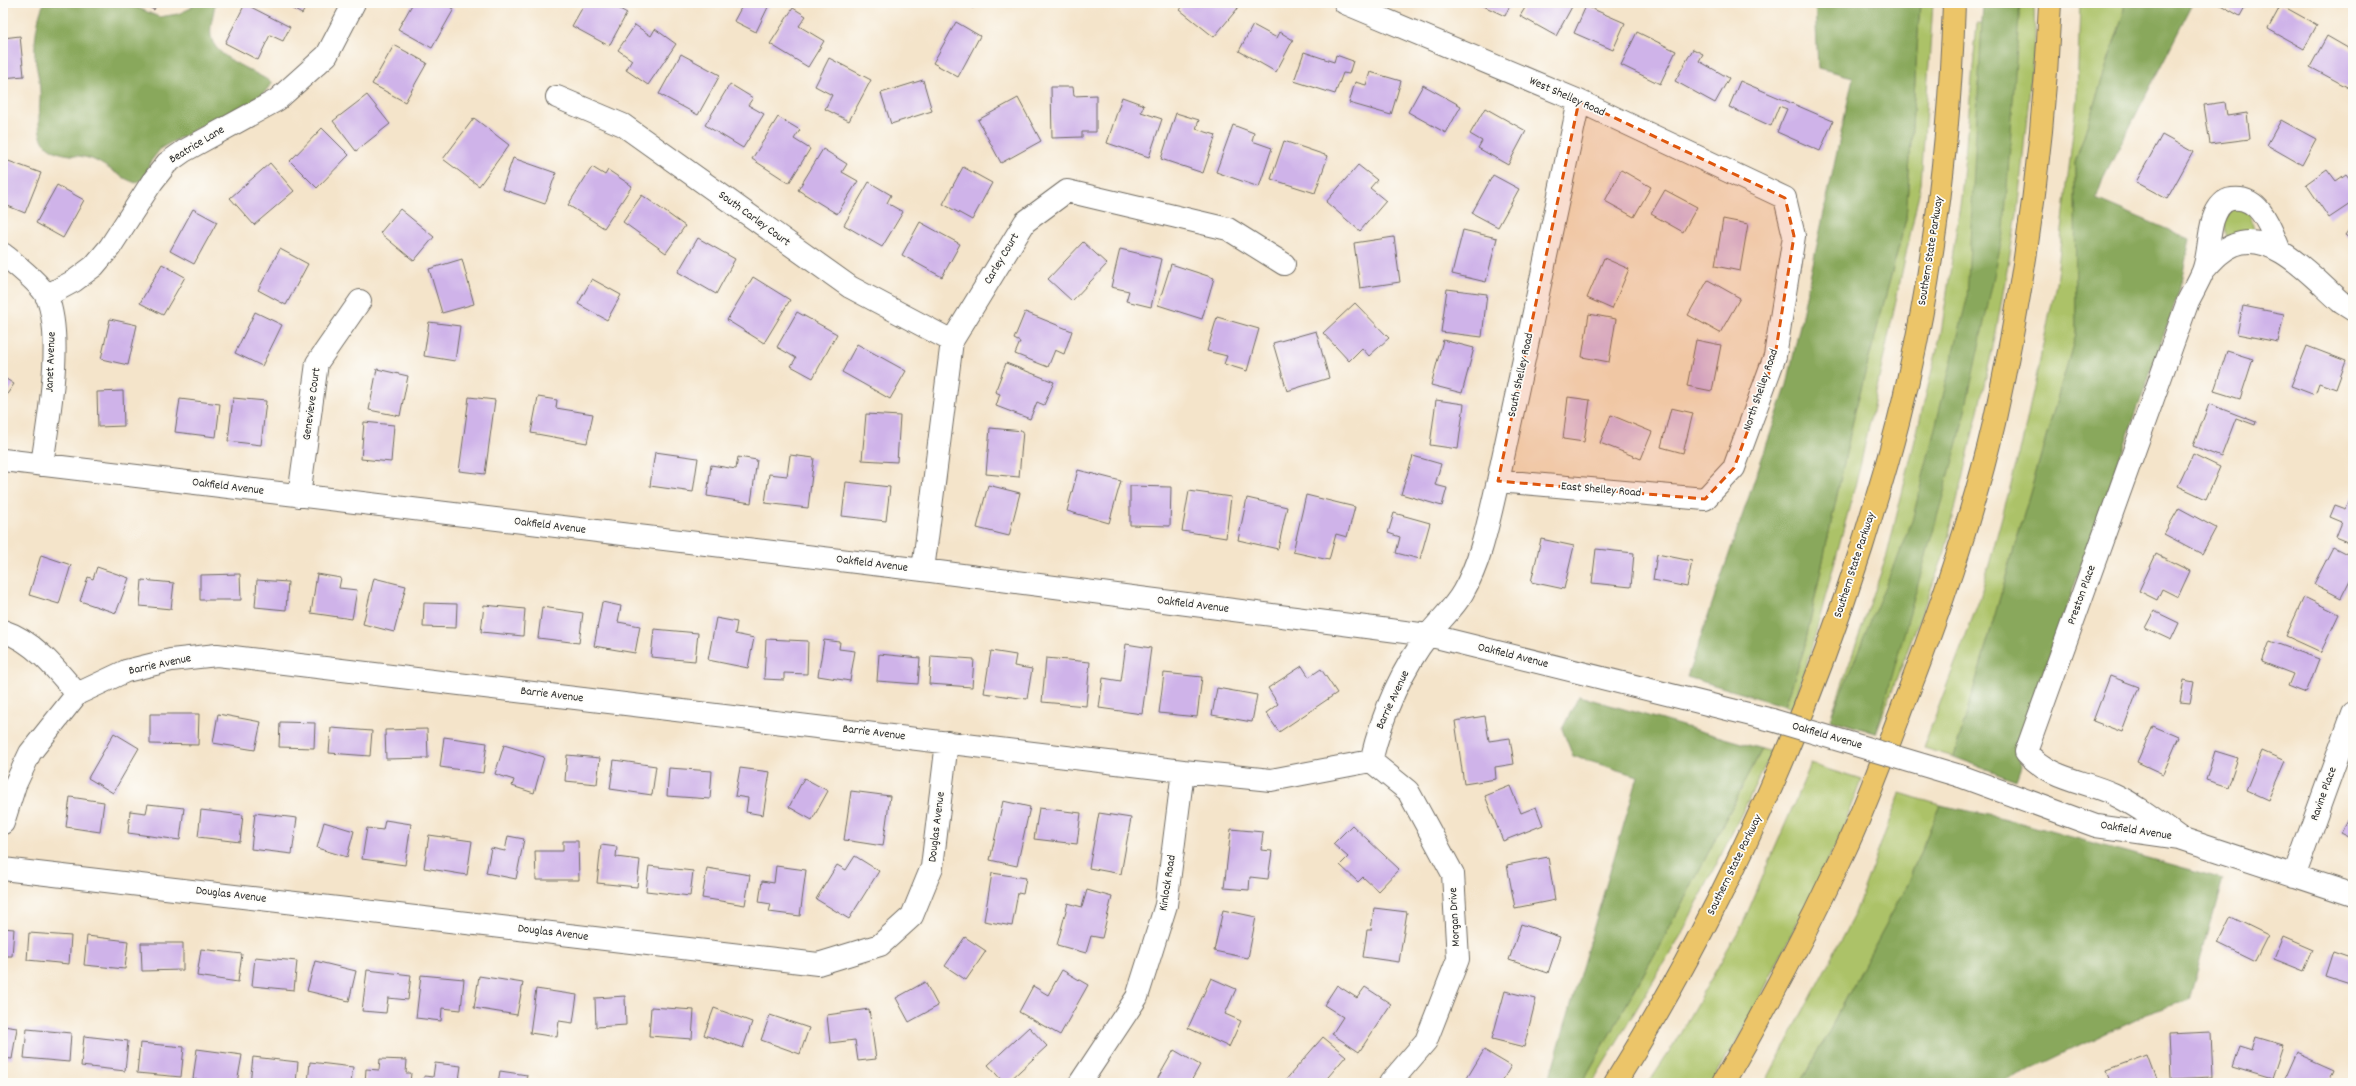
<svg xmlns="http://www.w3.org/2000/svg" width="2356" height="1086" font-family="Dekko,sans-serif">
<rect width="100%" height="100%" fill="#fdfcf7"/>
<filter id="ink" filterUnits="userSpaceOnUse"><feTurbulence type="fractalNoise" baseFrequency=".025" numOctaves="2"/><feDisplacementMap in="SourceGraphic" scale="8" xChannelSelector="R" yChannelSelector="G"/><feConvolveMatrix kernelMatrix="1 2 1 2 8 2 1 2 1" color-interpolation-filters="sRGB"/></filter>
<filter id="wash" filterUnits="userSpaceOnUse"><feTurbulence type="fractalNoise" baseFrequency=".012" numOctaves="4" result="noise"/><feDisplacementMap in="SourceGraphic" scale="16" xChannelSelector="R" yChannelSelector="G"/><feGaussianBlur stdDeviation="0.9" result="paint"/><feColorMatrix in="noise" values="0 0 0 0 0 0 0 0 0 0 0 0 0 0 0 0 0 1.4 0 .05"/><feComposite in="paint" operator="in"/></filter>
<g filter="url(#wash)">
<rect width="100%" height="100%" fill="#f4e4ca"/>
<!-- green -->
<path fill="#acc267" stroke="#6c7649" d="M1920,3H1933L1921,184L1860,467L1813,643L1793,708L1785,706L1804,649L1855,411L1906,219Z
M1988,3H2034L2035,38L2017,214L1995,338L1945,552L1876,733L1830,719L1887,555L1941,333L1961,198L1977,23L1989,24Z
M2080,3H2125V9L2075,163L2076,334L1954,757L1923,748L1980,598L2022,443L2056,284L2077,96Z
M2239,206L2251,216L2255,235L2227,240L2224,220L2226,212Z
M1762,749L1772,752L1684,930L1592,1083H1582L1665,936Z
M1811,764L1861,780L1842,832L1752,1014L1711,1083H1648L1672,1047L1743,923Z
M1900,793L1940,805L1904,891L1801,1083H1765L1855,913Z"/>
<!-- forest -->
<path fill="#89a85c" stroke="#5a6a44" d="M44,3H127L159,17L178,14L191,8L194,3H215C214,14 208,29 212,40C219,60 256,71 272,83L259,99L240,112L213,120L161,148L151,161L145,178L136,183C120,178 109,167 94,160C78,153 61,158 47,146C34,135 41,107 40,91C40,79 36,68 35,57C34,40 37,18 44,3Z
M1815,3H1920L1906,219L1855,411L1804,649L1785,706L1687,677L1787,385L1853,77L1818,68Z
M1983,3H2020L2004,229L1959,439L1876,733L1830,719L1912,521L1967,299Z
M2125,3H2193L2103,179L2096,199L2190,239L2179,292L2016,750L2021,766L2016,780L1954,757L2076,334L2075,163L2125,9Z
M1579,696L1762,749L1665,936L1582,1083H1548L1638,776L1573,756L1562,729Z
M1940,805L2003,818L2223,879L2189,1000L2146,1014L2002,1083H1801L1904,891Z"/>
<g id="blocks">
<!-- building -->
<path fill="#cfb3e9" d="M141,3H157L154,10Z
M281,3H308L302,14Z
M413,3H444L454,9L432,48L398,29Z
M585,3H609L627,13L609,46L572,26Z
M731,3H770L756,32L734,21L741,8Z
M971,3H990L972,8Z
M1185,3H1221L1223,5L1225,3H1232L1238,8L1214,37L1180,10Z
M1477,3H1511L1505,16Z
M1528,3H1574L1556,36L1520,16Z
M2217,3H2247L2240,16Z
M245,4L290,27L283,41L270,35L258,60L225,43Z
M2281,5L2317,25L2304,49L2268,29Z
M1586,6L1625,23L1613,50L1574,33Z
M793,8L806,16L799,26L824,41L808,67L770,44Z
M956,22L980,36L958,77L933,63Z
M635,25L651,36L655,29L676,44L648,85L626,70L632,60L618,50Z
M1253,25L1277,38L1280,32L1293,40L1276,72L1239,51Z
M1637,32L1676,51L1660,84L1621,65Z
M20,36L24,76L3,78V38Z
M2327,36L2353,51V82L2349,88L2310,67Z
M394,45L427,63L405,102L372,84Z
M1693,49L1703,54L1699,61L1729,78L1715,103L1675,81Z
M1304,52L1334,62L1336,55L1353,61L1349,74L1343,73L1335,94L1294,81Z
M681,54L720,75L698,115L659,94Z
M829,58L871,80L849,121L825,109L832,95L815,86Z
M1370,72L1401,81L1391,115L1349,103L1355,82L1366,85Z
M923,80L932,111L891,124L881,93Z
M1740,81L1833,121L1820,151L1777,132L1787,109L1779,106L1771,126L1729,107Z
M730,84L753,98L748,105L764,114L743,148L705,125Z
M1423,85L1461,106L1446,133L1408,112Z
M1051,87H1073L1074,96L1096,95V132H1082V137L1052,138Z
M367,95L390,124L356,151L333,121Z
M1122,97L1144,105L1141,112L1162,119L1149,157L1107,143Z
M1018,98L1041,141L1001,163L978,120Z
M2225,102L2227,116L2247,113L2250,139L2210,144L2204,105Z
M1485,108L1526,131L1508,165L1478,148L1482,141L1470,134Z
M1176,113L1199,120L1196,129L1216,135L1203,173L1161,159Z
M778,117L800,130L794,139L810,149L789,183L752,159Z
M474,118L509,145L479,186L443,159Z
M2281,120L2316,139L2302,165L2267,145Z
M1233,125L1254,133L1252,141L1272,148L1259,187L1216,172Z
M322,128L349,155L317,188L290,161Z
M2162,135L2193,152L2167,199L2136,182Z
M1284,141L1328,156L1315,193L1271,179Z
M823,149L847,164L842,172L858,181L837,214L798,190Z
M513,158L556,173L545,204L502,189Z
M3,159L41,173L25,213L3,204Z
M270,163L294,191L254,225L230,198Z
M1358,165L1377,180L1370,188L1386,201L1360,231L1326,202Z
M592,167L605,175L608,170L632,186L604,228L568,205Z
M963,167L992,183L972,220L943,204Z
M2327,169L2336,181L2346,174L2353,183V202L2329,218L2306,184Z
M1621,170L1651,187L1634,217L1605,201Z
M1493,175L1519,189L1498,227L1472,213Z
M869,182L891,195L887,203L903,212L882,247L844,225Z
M57,185L84,200L63,238L36,223Z
M1665,190L1697,207L1683,232L1651,214Z
M642,195L685,226L666,253L623,222Z
M193,209L217,222L194,264L170,251Z
M400,209L434,237L414,261L380,233Z
M1723,219L1748,224L1740,271L1715,266Z
M920,222L960,244L942,277L902,255Z
M2353,224V241L2345,235Z
M1463,230L1497,238L1486,282L1452,274Z
M1394,237L1400,282L1360,288L1354,243Z
M698,238L735,259L716,294L678,272Z
M1083,242L1107,264L1072,301L1048,279Z
M280,249L308,264L286,305L258,290Z
M1120,249L1162,259L1151,307L1126,301L1129,291L1111,287Z
M1604,258L1629,269L1612,309L1587,298Z
M462,259L474,304L442,313L429,269Z
M162,264L185,277L163,315L140,303Z
M1171,264L1214,278L1202,319L1158,305Z
M753,277L790,300L764,343L727,320Z
M592,279L621,295L607,320L578,304Z
M1708,280L1740,298L1720,333L1688,315Z
M1447,289L1487,294L1482,337L1441,332Z
M1355,303L1389,338L1369,356L1362,348L1349,361L1323,333Z
M2243,306L2284,314L2278,342L2237,334Z
M255,312L282,325L262,366L235,353Z
M797,312L837,334L813,378L791,366L796,358L777,347Z
M1025,312L1072,331L1064,354L1055,350L1048,367L1015,354L1020,342L1014,339Z
M1589,314L1616,319L1609,362L1582,357Z
M1217,317L1259,329L1247,371L1224,364L1227,356L1207,351Z
M110,319L137,325L128,365L101,359Z
M429,322L460,326L455,361L424,356Z
M1316,331L1329,378L1287,391L1273,343Z
M1443,340L1474,348L1462,393L1431,385Z
M1696,340L1721,345L1712,391L1687,386Z
M857,344L906,371L890,399L842,372Z
M2307,346L2346,361L2336,389L2319,383L2315,395L2291,386Z
M2227,351L2253,359L2240,399L2214,391Z
M1006,363L1054,382L1044,405L1037,402L1030,419L996,406L1000,394L995,392Z
M377,369L408,376L400,416L369,410Z
M3,377L14,384L3,400Z
M123,391L124,426L98,427L97,392Z
M469,397L495,400L485,474L459,471Z
M538,397L557,400L556,408L593,414L587,443L531,433Z
M1568,397L1590,400L1584,442L1563,439Z
M233,398L266,401L261,445L228,441Z
M180,399L220,404L216,437L175,432Z
M1436,400L1464,404L1458,449L1430,445Z
M2209,404L2256,422L2255,425L2236,418L2221,457L2193,446Z
M1671,408L1693,413L1683,453L1661,447Z
M866,414L900,416L897,462L862,460Z
M1611,415L1652,432L1641,459L1600,443Z
M364,422L394,425L391,462L361,459Z
M990,428L1023,431L1019,477L986,474Z
M655,452L698,458L693,492L650,486Z
M2193,454L2220,467L2206,499L2178,486Z
M790,455L814,458L808,508L765,503L769,474L787,476Z
M1413,456L1441,464L1435,485L1447,488L1442,506L1401,494Z
M738,457L757,460L751,503L707,496L711,465L736,469Z
M1078,470L1121,481L1109,523L1067,511Z
M846,482L890,487L886,521L842,516Z
M988,485L1020,493L1009,536L977,528Z
M1130,486L1171,487L1170,526L1130,525Z
M1189,491L1231,497L1226,538L1182,531Z
M2353,494V544L2336,537L2342,522L2330,517L2335,505L2346,509Z
M1306,495L1355,507L1347,537L1336,534L1329,560L1293,552Z
M1247,498L1287,507L1278,549L1238,540Z
M2179,508L2216,528L2202,554L2164,534Z
M1394,513L1430,523L1420,559L1396,553L1400,537L1388,533Z
M1541,539L1574,546L1564,589L1531,582Z
M2333,547L2353,557V574L2341,598L2314,584Z
M1596,549L1634,553L1631,587L1592,583Z
M1657,554L1692,561L1687,587L1653,580Z
M2156,554L2190,571L2178,597L2162,589L2157,600L2139,591Z
M41,555L71,565L59,604L29,595Z
M97,567L129,578L116,613L80,601L88,577L93,579Z
M240,574L241,600H200V575Z
M317,574L341,578L339,588L357,590L352,619L311,613Z
M374,578L406,586L394,632L363,624Z
M142,580L174,583L171,609L140,606Z
M257,580L288,582L286,610L255,607Z
M2304,597L2339,614L2321,652L2286,636Z
M602,602L621,606L618,622L640,626L635,653L594,646Z
M424,603L457,604L456,628L423,627Z
M484,605L525,609L523,636L481,632Z
M542,607L583,613L579,643L538,638Z
M2154,611L2179,623L2171,640L2145,628Z
M716,618L737,622L735,634L754,638L748,668L708,660Z
M654,629L698,633L695,661L651,657Z
M766,639L808,641L807,674L784,673V680L764,679Z
M824,640L840,642L839,649L855,651L850,681L818,676Z
M2270,641L2319,659L2306,693L2288,686L2293,674L2262,662Z
M1126,644L1151,648L1142,714L1099,708L1103,678L1121,681Z
M991,651L1016,655L1014,666L1032,669L1027,699L984,693Z
M879,654L920,658L918,684L877,681Z
M931,656L974,659L972,687L929,684Z
M1046,658L1090,662L1086,706L1042,702Z
M1302,666L1309,677L1321,669L1337,693L1279,732L1266,713L1278,704L1268,688Z
M1164,673L1202,677L1197,717L1159,713Z
M2110,676L2139,687L2122,732L2093,721Z
M2184,680L2194,682L2190,703L2180,702Z
M1217,688L1257,695L1252,722L1212,715Z
M150,714H199L198,745L150,744Z
M218,714L261,722L255,750L213,743Z
M1485,716L1489,741L1510,738L1514,764L1495,767L1496,779L1464,784L1455,721Z
M280,722L315,723L314,748L279,747Z
M2153,726L2179,737L2163,774L2137,762Z
M331,728L372,731L370,756L329,753Z
M427,729L428,758L386,759L385,730Z
M114,733L139,748L113,793L88,778Z
M444,737L487,743L483,773L440,767Z
M504,745L544,757L534,793L512,786L514,780L495,774Z
M2215,751L2238,758L2228,787L2206,780Z
M2262,751L2285,761L2268,800L2246,790Z
M567,755L600,758L597,784L565,781Z
M614,760L656,766L652,795L610,789Z
M669,768L712,771L710,799L667,796Z
M740,768L770,772L763,815L746,812L748,798L735,796Z
M804,778L828,791L812,820L789,807Z
M1510,786L1521,813L1536,807L1543,825L1503,841L1485,796Z
M851,791L890,796L883,846L844,840Z
M70,797L104,802L100,832L66,827Z
M1003,801L1030,807L1017,866L990,860Z
M148,804L184,808L180,840L128,833L130,811L146,813Z
M1039,808L1081,813L1077,844L1034,839Z
M2353,809V838L2341,832Z
M201,810L243,815L240,842L198,837Z
M255,813L297,818L292,854L251,849Z
M1099,813L1131,818L1121,874L1089,868Z
M385,820L411,824L405,865L362,859L367,828L383,830Z
M324,822L354,831L347,857L317,848Z
M1352,825L1399,869L1378,891L1363,877L1358,882L1340,865L1348,857L1333,844Z
M1231,829L1263,832L1261,850L1272,851L1268,879L1250,877L1249,890L1224,888Z
M429,835L472,841L467,875L424,868Z
M508,836L524,839L516,879L486,873L491,848L505,851Z
M563,841H578L579,880H536L535,851H563Z
M601,845L617,847L616,857L640,860L637,887L597,883Z
M855,856L879,871L849,919L816,899L837,865L846,870Z
M1548,857L1555,900L1515,908L1507,865Z
M649,866L693,871L690,896L646,891Z
M776,866L806,870L800,916L769,912L771,904L759,902L762,881L774,883Z
M707,868L750,875L745,905L702,898Z
M992,873L1026,878L1023,894L1018,893L1012,926L984,921Z
M1087,890L1112,897L1102,938L1091,936L1086,953L1057,945L1068,903L1082,907Z
M1374,908L1407,912L1399,962L1363,957L1367,930H1371Z
M1223,910L1256,917L1248,958L1214,951Z
M2231,917L2268,935L2255,961L2218,943Z
M1521,924L1560,937L1548,973L1509,960Z
M3,928L14,929L12,956H3Z
M29,933L71,936L69,964L27,960Z
M87,936L128,941L125,969L84,965Z
M965,937L986,951L966,980L945,966Z
M2283,937L2313,950L2304,971L2274,959Z
M141,943H183V970L142,971Z
M201,949L242,954L238,982L197,976Z
M2333,951L2353,958V985L2325,976Z
M255,957L297,961L294,990L252,986Z
M315,961L356,971L349,1001L307,991Z
M367,970L411,975L408,1000L388,998L386,1013L362,1011Z
M1062,970L1088,985L1060,1035L1019,1012L1033,986L1048,995Z
M421,975L464,979L461,1010L442,1008L441,1021L416,1018Z
M479,976L523,983L517,1015L474,1008Z
M1211,978L1236,989L1225,1014L1241,1021L1229,1047L1188,1028Z
M925,982L938,1006L909,1022L896,998Z
M1337,985L1357,998L1365,987L1391,1004L1359,1052L1332,1034L1343,1017L1324,1005Z
M536,989L577,995L573,1023L559,1021L557,1037L530,1033Z
M1505,991L1536,999L1524,1047L1492,1039Z
M625,996L626,1025L596,1027L595,998Z
M651,1007L694,1010L692,1039L649,1036Z
M714,1008L752,1022L743,1048L704,1035Z
M869,1009L876,1059L858,1061L855,1040L830,1043L827,1015Z
M770,1015L809,1028L800,1054L761,1040Z
M3,1026L17,1028L12,1059L3,1058Z
M1029,1027L1047,1046L1007,1083H1004L988,1065Z
M27,1029L71,1033L69,1062L24,1058Z
M2211,1032L2213,1077L2171,1079L2169,1034Z
M84,1036L128,1041L125,1071L81,1066Z
M1323,1037L1346,1056L1323,1083H1283Z
M2256,1037L2283,1045L2272,1079L2232,1067L2239,1046L2252,1050Z
M140,1043L184,1047L181,1077L137,1073Z
M197,1049L242,1055L237,1083L193,1079Z
M1174,1050L1200,1065L1190,1083H1155Z
M1484,1050L1511,1066L1501,1083H1464Z
M2297,1052L2335,1069L2329,1083H2294L2285,1079Z
M2148,1055L2158,1082L2112,1083L2107,1070Z
M253,1057L298,1062L296,1083H250Z
M380,1059L407,1060L406,1073H411L410,1083H365L366,1069L379,1070Z
M310,1062L353,1067L351,1083H308Z
M435,1063L461,1066L459,1080L470,1081V1083H423L424,1076L433,1077Z
M500,1071L527,1075L526,1083H498Z"/>
</g>
</g>
<g filter="url(#ink)">
<use href="#blocks" fill-opacity="0" stroke="#716c63" stroke-width="1"/>
<g fill="none" stroke-linecap="round" stroke-linejoin="round">
<!-- minor casing -->
<g stroke="#716c63" stroke-width="24">
<path id="minor" d="M1345,3L1579,101L1785,198L1794,236L1775,356L1734,468L1705,499L1498,481
M557,97L623,125L850,287L952,341
M3,254C14,263 41,284 47,297C64,339 48,420 42,465
M2203,271C2212,261 2221,250 2234,245C2273,229 2315,280 2342,303L2353,310
M46,296L74,281L94,266L110,247L152,182L167,163L184,151L277,100L327,55L354,3
M3,460L923,570L1428,635L1772,720
M299,496L317,363L360,301
M923,570L952,341L1025,222L1067,191L1228,229L1284,264
M3,631C34,641 57,670 77,694
M1371,761L1408,791L1453,874L1458,959L1426,1041L1390,1083
M1960,776L2096,826L2180,838L2353,895
M3,823L15,785L30,753L77,694L126,671L171,660L217,655L1183,771L1271,780L1371,761C1382,716 1400,671 1429,634C1440,620 1455,607 1463,592C1482,559 1489,518 1498,481L1579,101
M2180,838C2158,822 2137,805 2113,794C2082,780 2050,779 2026,752L2188,301C2193,291 2199,281 2203,271C2209,255 2208,237 2213,220C2216,211 2222,200 2232,199C2261,195 2271,230 2280,251
M3,869L818,964L880,945L912,916L932,867L947,742
M2294,876L2353,713
M1080,1083L1137,997L1166,905L1183,771"/>
</g>
<!-- highway casing -->
<g stroke="#716c63" stroke-width="24">
<path id="highway" d="M1615,1083C1720,915 1802,735 1862,546C1879,491 1896,436 1908,380C1936,256 1950,130 1954,3
M1723,1083C1767,1007 1808,929 1845,850C1867,803 1885,754 1903,706C1939,614 1972,519 1994,423C2025,284 2044,145 2050,3"/>
</g>
<!-- minor -->
<use href="#minor" stroke="#fff" stroke-width="22"/>
<!-- highway -->
<use href="#highway" stroke="#ecc569" stroke-width="22"/>
<!-- minor-bridge casing -->
<g stroke="#716c63" stroke-width="24" stroke-linecap="butt">
<path id="minor-bridge" d="M1772,720L1960,776"/>
</g>
<!-- minor-bridge -->
<use href="#minor-bridge" stroke="#fff" stroke-width="22"/>
</g>
</g>
<!-- marked area -->
<path fill="#df570e" fill-opacity="0.2" stroke="#df570e" stroke-width="3" stroke-dasharray="8 5" stroke-linejoin="round" d="M1579,101L1785,198L1794,236L1775,356L1734,468L1705,499L1498,481Z"/>
<g text-anchor="middle" dominant-baseline="central" stroke-width="3.5" stroke-linejoin="round" paint-order="stroke">
<!-- street labels -->
<g font-size="12" fill="#2b2b2b" stroke="#fdfcf7">
<text transform="translate(1567 97) rotate(24)">West Shelley Road</text>
<text transform="translate(197 145) rotate(-31)">Beatrice Lane</text>
<text transform="translate(754 219) rotate(36)">South Carley Court</text>
<text transform="translate(1931 251) rotate(-81)">Southern State Parkway</text>
<text transform="translate(1002 259) rotate(-59)">Carley Court</text>
<text transform="translate(51 362) rotate(-88)">Janet Avenue</text>
<text transform="translate(1521 375) rotate(-78)">South Shelley Road</text>
<text transform="translate(1761 390) rotate(-71)">North Shelley Road</text>
<text transform="translate(312 404) rotate(-82)">Genevieve Court</text>
<text transform="translate(228 487) rotate(7)">Oakfield Avenue</text>
<text transform="translate(1601 490) rotate(5)">East Shelley Road</text>
<text transform="translate(550 526) rotate(7)">Oakfield Avenue</text>
<text transform="translate(872 564) rotate(7)">Oakfield Avenue</text>
<text transform="translate(1855 565) rotate(-72)">Southern State Parkway</text>
<text transform="translate(2082 595) rotate(-70)">Preston Place</text>
<text transform="translate(1193 605) rotate(7)">Oakfield Avenue</text>
<text transform="translate(1513 656) rotate(14)">Oakfield Avenue</text>
<text transform="translate(160 665) rotate(-12)">Barrie Avenue</text>
<text transform="translate(552 695) rotate(7)">Barrie Avenue</text>
<text transform="translate(1393 700) rotate(-65)">Barrie Avenue</text>
<text transform="translate(874 733) rotate(7)">Barrie Avenue</text>
<text transform="translate(1827 736) rotate(16)">Oakfield Avenue</text>
<text transform="translate(2324 794) rotate(-70)">Ravine Place</text>
<text transform="translate(937 827) rotate(-83)">Douglas Avenue</text>
<text transform="translate(2136 831) rotate(9)">Oakfield Avenue</text>
<text transform="translate(1735 865) rotate(-64)">Southern State Parkway</text>
<text transform="translate(1168 883) rotate(-81)">Kinlock Road</text>
<text transform="translate(231 895) rotate(7)">Douglas Avenue</text>
<text transform="translate(1455 917) rotate(-93)">Morgan Drive</text>
<text transform="translate(553 933) rotate(7)">Douglas Avenue</text>
</g>
</g>
<!-- margin -->
<rect width="2356" height="1086" fill="none" stroke="#fdfcf7" stroke-width="16"/>
</svg>
